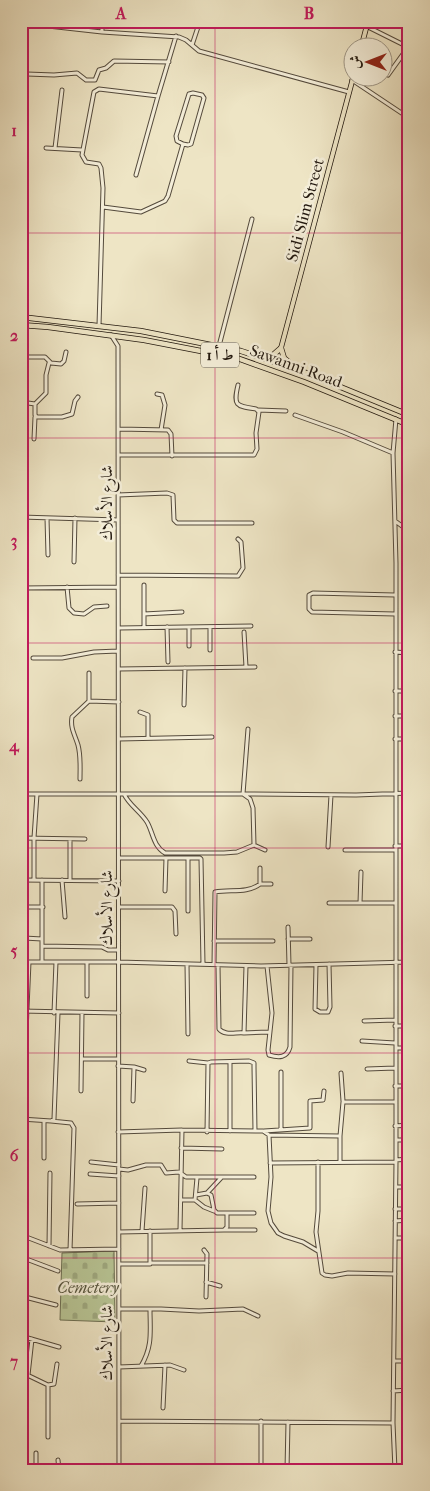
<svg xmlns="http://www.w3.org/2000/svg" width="430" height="1491" font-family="'IM FELL French Canon',Amiri,serif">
<defs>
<pattern id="cemetery-stones" width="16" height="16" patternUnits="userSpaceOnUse" patternTransform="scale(1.25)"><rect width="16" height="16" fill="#b8c595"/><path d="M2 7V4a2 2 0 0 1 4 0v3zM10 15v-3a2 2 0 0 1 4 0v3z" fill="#9ea87f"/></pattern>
</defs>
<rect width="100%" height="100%" fill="#eee5c5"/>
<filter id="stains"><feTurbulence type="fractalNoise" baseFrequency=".004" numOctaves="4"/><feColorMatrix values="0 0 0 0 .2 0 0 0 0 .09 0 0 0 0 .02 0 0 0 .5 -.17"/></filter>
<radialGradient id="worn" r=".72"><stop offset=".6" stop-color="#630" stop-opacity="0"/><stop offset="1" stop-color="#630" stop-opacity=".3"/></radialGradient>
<!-- cemetery -->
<path fill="url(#cemetery-stones)" stroke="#6c6e52" d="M114,1251L115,1322L60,1320L62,1253Z"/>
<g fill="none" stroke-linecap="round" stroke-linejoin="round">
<!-- minor casing -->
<g stroke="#544a3c" stroke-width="5">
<path id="minor" d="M21,23L102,32L179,37L186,40L199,51L349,92
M366,26L406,46V50L388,75
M69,28V21
M102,32V21
M192,45L200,21
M27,74L54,75L77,73L86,80H95L99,70L106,68L114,61L169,62
M352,80L409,118
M46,148L82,150
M55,148L62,90
M136,175L158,96
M103,207L141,212L165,201L168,196L183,144L177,141L176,136L189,94L193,93L202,95L204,98L191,144L188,145L183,144
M99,326L103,188L101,168L99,164L86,162L82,155L94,92L99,89L158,96L176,36
M111,335L118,346L119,1470
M219,346L252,219
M21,357H45L51,363L61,364L64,361L66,352
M157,394L162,395L165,405L161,430
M21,402L35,404V415L37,417H62L72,414L75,401L78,397
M35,404L46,393V375L49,363
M258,410L286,411
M295,415L343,432L393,453
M119,429L168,430L171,434L172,456
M34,439L35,417
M119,455H254L257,449L256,433L259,412L256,409C236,406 233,406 238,385
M118,495L167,493L173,495L174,520L177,523H252
M21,517L118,520
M47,518L48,555
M395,521L409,531
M74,562L75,518
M118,575L238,576L243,568L241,542L238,539
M144,585V627
M67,587L69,608L74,613L84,614L94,607L107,606
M21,588L118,587
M395,595L313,593L309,595V609L312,612L395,614
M144,614L182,612
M167,627L168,662
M189,627V646
M119,628L251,626
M244,632L246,667
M210,650V628
M395,652L409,653
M33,658H62L94,652L118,651
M119,669L255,667
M395,691H409
M89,701L119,702
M184,705L185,668
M140,712L148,715V738
M395,716H409
M248,729L243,794L356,795L409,793
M119,739L212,737
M395,739H409
M80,779C80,768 81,756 78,745C75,735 70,728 72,717L89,701V673
M21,794H243L250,799L253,808L254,845
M124,794C129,805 140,811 147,822C153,832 153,846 165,853H224L237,852L254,845L265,850
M21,838L85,839
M70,839V880
M395,846H409
M328,847L331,795
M345,850H395
M119,858H200L201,859L203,964
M188,858V911
M21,880L119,881
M34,880V838L37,794
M62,880L65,917
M260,884H271
M165,891L166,858
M329,903H395
M360,903L361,872
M22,907H43
M119,907H172L175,911L176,934
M288,927L289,965
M24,938L42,939
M288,939H310
M214,941H273
M42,946L102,947L108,950H118
M42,961V880
M21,962H118L261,966L409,962
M187,964L188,1034
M214,965L215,892C230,889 247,894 260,884V868
M218,965L219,1029C225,1036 236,1032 244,1033L246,966
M316,965L315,1009L320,1012H328L330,1007L329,964
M267,966L272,1013L268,1050L269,1055C279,1058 287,1058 290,1047L291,965
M87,996V962
M21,1011L119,1013
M54,1013L56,962
M364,1021L395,1020
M395,1026H409
M244,1033L269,1032
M362,1041L395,1043
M396,1048H409
M82,1059H118
M189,1061L208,1063
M230,1062V1131
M118,1066L134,1067L144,1070
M367,1069L395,1068
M281,1072V1130
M341,1073L343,1101
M21,1078H24L29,962
M395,1086H409
M81,1091L82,1013
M24,1100V1078
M133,1101L134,1067
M21,1119L51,1121L54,1119L58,1013
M21,1121L25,1172L24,1236
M44,1121V1158
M51,1121L71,1123L74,1128L70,1250
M395,1126L409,1125
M264,1131L310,1128V1101L323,1100L324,1091
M118,1132L182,1130L263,1131L269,1135L271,1177L268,1211L271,1223L278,1233L284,1236L303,1242L318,1251
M207,1132L208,1063L211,1062L249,1061L254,1063V1067L255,1131
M269,1135L340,1136
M396,1140H409
M181,1148L222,1149
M396,1160L409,1159
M91,1162L119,1165
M318,1162V1211L316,1232L322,1273L325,1275L332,1276L348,1273L395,1274
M340,1162V1136L343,1102H395
M270,1163L396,1162
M119,1169L128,1170L146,1165H161L166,1173L179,1172L186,1177H254
M90,1174L119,1176
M396,1187H409
M207,1193L211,1195L214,1210L217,1213H254
M196,1195L207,1193L221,1178
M181,1200H195L204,1207L214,1211
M195,1200L197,1178
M77,1204L119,1203
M395,1209H409
M395,1221L409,1220
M180,1230L182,1130
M225,1230H255
M142,1231L145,1188
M119,1232L224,1230L227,1227V1213
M21,1235L60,1250L119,1249
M395,1238H409
M49,1246L50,1173
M204,1250L207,1254L206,1297
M21,1257L58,1271
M151,1263H207
M119,1264H150V1231
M206,1282L220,1286
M21,1296L56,1305
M119,1309H161L199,1311L243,1309L258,1316
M21,1336L59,1347
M394,1361H409
M141,1366C153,1346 150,1331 150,1309
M119,1367L170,1365L184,1370
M21,1372L48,1385V1437
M28,1375L32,1339
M48,1385L54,1384L57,1364
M393,1391L409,1390
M163,1408L165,1365
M119,1421L393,1423
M261,1421V1470
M58,1460L59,1470
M36,1470V1453
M287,1470L288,1422
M395,1470L393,1423L396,1162V563L393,453L396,419"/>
</g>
<!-- major casing -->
<g stroke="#21170e" stroke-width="5.5">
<path id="major" d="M361,48L368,21
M281,348L353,78"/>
</g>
<!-- highway casing -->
<g stroke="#21170e" stroke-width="6">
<path id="highway" d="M21,317L141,331L241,351L299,370L409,415
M21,325L48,327L144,340L237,358L304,382L409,425
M263,356L273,355L281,348L284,358L292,365"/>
</g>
<!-- minor -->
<use href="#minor" stroke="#f4eed9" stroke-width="3"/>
<!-- major -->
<use href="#major" stroke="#eee5c5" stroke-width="4"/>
<!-- highway -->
<use href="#highway" stroke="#eee5c5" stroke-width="4.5"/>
</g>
<!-- grid -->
<path fill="none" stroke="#c2185b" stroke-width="1" stroke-opacity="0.55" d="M215,21V1470M21,233H409M21,438H409M21,643H409M21,848H409M21,1053H409M21,1258H409"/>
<g text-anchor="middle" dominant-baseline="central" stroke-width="5" stroke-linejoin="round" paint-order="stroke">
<!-- shield labels -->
<rect fill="#f4eed9" stroke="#60584b" stroke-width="1" x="201" y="342.5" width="38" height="25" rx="4"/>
<g font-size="15" font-weight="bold" fill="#21170e">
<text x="220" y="355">ط أ 1</text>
</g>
<!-- street labels -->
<g font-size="16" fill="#21170e" stroke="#f4eed9">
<text transform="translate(305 210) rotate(-75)">Sidi Slim Street</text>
<text transform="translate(296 366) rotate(20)">Sawanni Road</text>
<text transform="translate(106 503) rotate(-90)">شارع الأسلاك</text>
<text transform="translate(106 908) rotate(-90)">شارع الأسلاك</text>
<text transform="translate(106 1343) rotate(-90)">شارع الأسلاك</text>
</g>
<!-- park labels -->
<g font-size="16" font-style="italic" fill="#56543d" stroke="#f4eed9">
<text x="88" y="1287">Cemetery</text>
</g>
</g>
<!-- margin -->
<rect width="430" height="1491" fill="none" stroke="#eee5c5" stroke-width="55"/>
<!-- north arrow -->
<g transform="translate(368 62) rotate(270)"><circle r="24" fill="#f4eed9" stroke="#a09888"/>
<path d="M0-4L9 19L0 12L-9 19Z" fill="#8f2418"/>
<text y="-8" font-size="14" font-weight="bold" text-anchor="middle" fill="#21170e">ش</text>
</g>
<rect x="28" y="28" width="374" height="1436" fill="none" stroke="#c2185b" stroke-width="2"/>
<g font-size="16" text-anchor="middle" font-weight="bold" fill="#c2185b">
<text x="121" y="19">A</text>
<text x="309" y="19">B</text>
<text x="14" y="136">1</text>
<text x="14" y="341">2</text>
<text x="14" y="546">3</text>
<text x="14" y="751">4</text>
<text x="14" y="956">5</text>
<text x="14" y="1161">6</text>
<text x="14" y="1367">7</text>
</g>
<rect width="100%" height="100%" filter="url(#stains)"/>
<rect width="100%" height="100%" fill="url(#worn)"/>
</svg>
